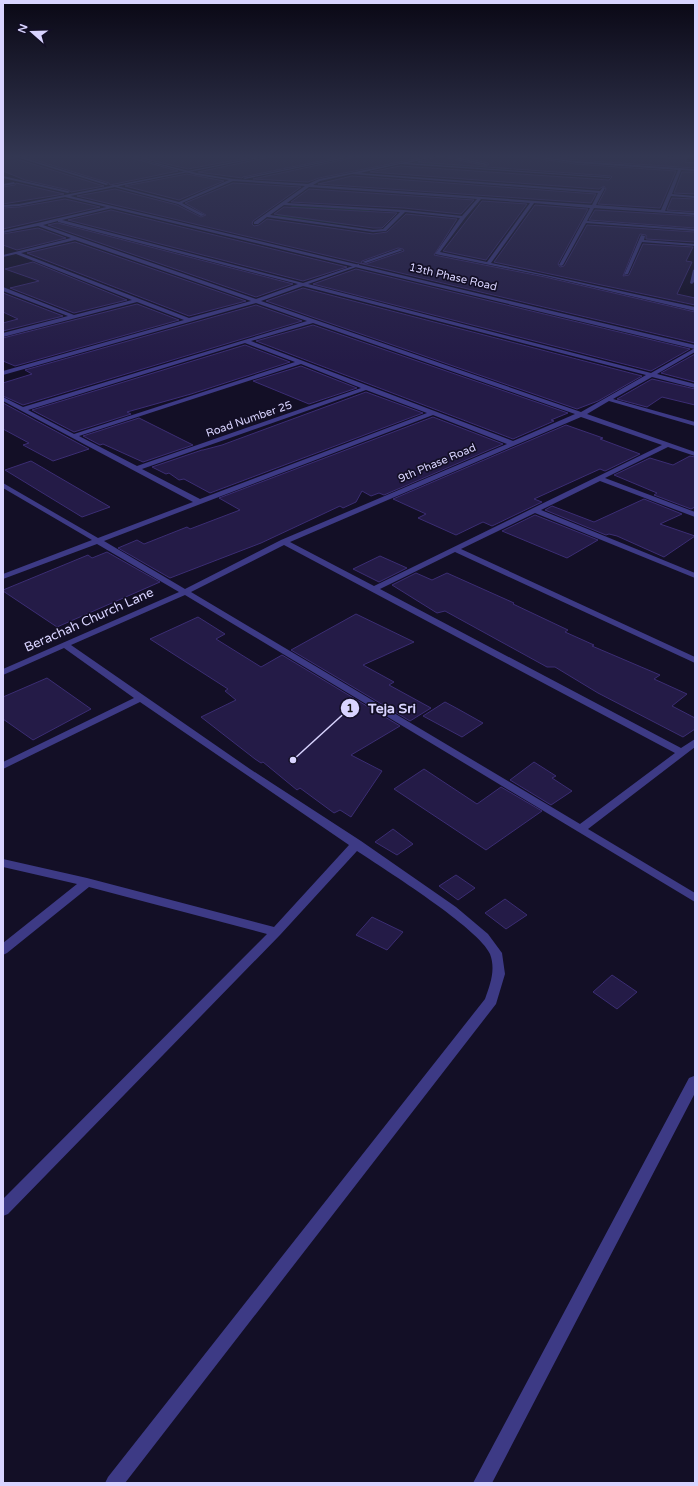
<svg xmlns="http://www.w3.org/2000/svg" width="698" height="1486" font-family="'Varela Round',sans-serif">
<rect width="100%" height="100%" fill="#130f26"/>
<!-- green -->
<path fill="#12302f" d="M442,156L514,170L412,163Z
M292,206L370,210L346,225L276,216Z"/>
<!-- building -->
<path fill="#241b47" stroke="#3b2d73" fill-rule="evenodd" d="M19,155H124L125,156L178,171L110,185L109,183Z
M129,155H264L188,169Z
M275,155H350L243,177L242,178L198,172L274,156Z
M361,155H435L319,178L308,182L253,179L360,156Z
M451,155H519L520,156L576,164L676,171L660,208L598,204L606,189L604,186L599,189L370,172L400,166L609,180L612,177L611,176L418,162L440,156L486,166L489,164L488,163Z
M530,155H663L666,158H687L685,162L695,163V168L576,160Z
M13,158L104,186L71,192L68,190L25,180L3,171V159Z
M682,172H695V194L674,193Z
M187,174L224,181L179,200L125,186Z
M352,176L596,194L591,203L318,184Z
M16,183L64,194L3,204V187L15,185Z
M233,183L301,187L253,221L252,224L254,226L259,225L267,219L373,234L387,232L406,214L457,219L434,255L545,277L695,312V343L77,196L115,189L177,205L201,217L206,215L185,203ZM398,248L403,249L404,251L366,264L361,263L362,261Z
M309,189L474,200L461,214L404,208L291,202Z
M672,198L695,199V212L667,210Z
M65,199L100,207L3,229V208L19,207Z
M482,201L527,204L486,260L443,251Z
M535,205L588,209L558,264L560,267L564,266L587,225L695,232V242L646,239V235L640,234L623,276L629,275L643,244L693,247L686,261L692,262L677,294L695,298V305L494,262Z
M284,207L397,213L382,228H373L274,214Z
M111,210L347,267L303,281L68,220Z
M595,210L695,216V228L589,220Z
M57,223H58L293,284L256,297L48,225Z
M38,228L66,238L17,250L3,245V234Z
M75,242L246,301L189,316L27,253Z
M33,262L127,300L74,313L10,288L39,281L5,269Z
M356,269L690,349L651,371L313,284Z
M303,288L642,376L598,401L577,409L266,301Z
M3,293L63,316L3,331V323L18,319L3,312Z
M137,304L179,320L15,366L3,361V338Z
M256,305L302,321L23,405L3,396V383L32,374L25,370Z
M313,325L568,413L551,420L554,421L513,439L256,341Z
M245,345L290,362L191,394L127,412L131,414L74,432L32,410Z
M695,354V382L661,373Z
M301,366L357,388L309,404L253,381Z
M652,379L695,389V405L662,397L647,407L617,399Z
M366,392L423,413L210,493L184,479L179,480L169,473L166,474L152,467L202,450H203L222,445Z
M3,403L89,449L53,461L23,445L29,443L3,429Z
M433,417L503,444L384,495L379,493L371,496L362,491L356,502L343,508L340,506L261,543L170,578L118,548L137,540L144,544L187,527L190,529L240,510L219,498Z
M139,418L193,445L143,462L103,444L100,445L83,436Z
M566,425L603,438L600,439L640,454L605,471L600,469L534,499L542,502L492,526L483,522L456,535L418,518L426,514L393,499Z
M690,456L695,457V507L691,509L654,495L657,493L614,475L650,458L673,465Z
M31,461L110,507L82,517L5,470Z
M644,499L682,514L660,524L695,536L664,557L617,536L609,534L606,535L545,510L552,506L594,522Z
M535,515L598,540L567,558L502,531Z
M107,552L160,582L57,627L3,591V590L88,555L92,558Z
M380,556L407,568L379,582L353,569Z
M416,573L432,580L447,573L514,603L513,604L568,630L565,632L594,645L592,646L660,675L654,679L687,694L672,706L695,718V729L683,737L598,693L555,667H547L445,611L437,613L392,585Z
M356,614L414,642L363,665L394,682L389,685L431,708L410,721L291,650Z
M198,617L225,634L216,639L261,667L282,655L400,726L351,755L382,771L351,817L340,810L334,813L300,788L297,790L263,762L261,763L255,759L201,717L236,700L225,691L228,689L150,639Z
M47,678L91,709L33,740L3,719V697Z
M445,702L458,709L483,723L462,737L423,716Z
M534,762L556,776L552,778L572,791L551,805L510,780Z
M424,769L477,804L501,787L542,811L486,850L394,789Z
M393,829L413,844L397,855L375,842Z
M456,875L475,888L458,900L439,886Z
M505,899L527,915L506,929L485,913Z
M372,917L403,932L387,950L356,935Z
M612,975L637,992L617,1009L593,992Z"/>
<g fill="none" stroke-linecap="round" stroke-linejoin="round">
<!-- minor -->
<path fill="#3d3a85" fill-rule="evenodd" d="M10,155H15L109,184L106,185L13,156L3,158V156Z
M125,155L197,173L233,179L308,184L319,179L440,155L408,163L611,177L609,178L400,164L360,173L600,191L603,187L605,188L596,205L661,210L678,170L576,163L520,155L576,161L695,169V171L681,170L672,194L695,196V198L671,196L665,211L695,213V215L594,208L587,221L695,229V231L586,223L563,265L561,266L559,265L590,208L534,203L491,263L695,307V311L545,276L435,254L460,218L405,212L386,231L373,232L267,217L258,224H254V222L305,186L233,181L182,203L205,215L201,216L178,204L111,186L113,185L179,202L229,180L196,175ZM352,174L598,193L592,205L313,185L320,181ZM309,187L477,199L462,216L404,210L287,203ZM481,199L530,203L487,262L440,252L465,218ZM284,205L400,212L383,229L373,230L270,215Z
M355,155H360L245,179L243,178Z
M441,155H446L488,164L486,165Z
M664,155H695V157L666,156Z
M14,182L15,184L3,186V184Z
M111,206L112,208L62,220L303,283L359,264V266L308,284L651,373L695,348V352L657,374L695,384V388L652,377L613,399L695,422V426L609,401L587,414L695,452V456L668,447L605,478L695,512V517L600,481L541,510L695,573V578L535,513L461,549L695,657V663L455,552L380,589L681,748L695,739V747L588,829L695,893V902L185,595L71,645L250,769L361,841L456,907L488,934L502,953L505,974L496,1004L125,1483H105L108,1477L485,999C490,985 496,970 490,954C480,929 384,869 357,851L280,935L8,1214L3,1216V1199L267,934L89,887L7,953L3,955V943L77,884L3,867V859L87,878L274,927L349,845L140,702L3,769V762L134,698L64,648L3,675V669L179,592L97,544L3,579V574L92,540L3,488V483L98,538L193,502L3,401V397L23,407L307,321L256,303L3,375V371L184,320L137,302L3,337V333L68,316L3,291V287L74,315L132,300L16,254L3,257V255L71,238L38,226L3,233V231ZM58,221V222L298,284L256,299L43,225ZM75,240L251,301L189,318L21,253ZM303,286L646,375L581,412L261,301ZM313,323L575,414L513,441L251,341ZM245,343L295,362L74,434L28,410ZM301,364L361,388L137,466L79,436ZM366,390L427,413L200,499L142,469ZM433,415L507,444L281,540L185,589L104,541ZM581,417L662,445L374,586L290,542ZM284,545L675,753L580,824L191,592Z
M641,235L645,236L644,240L695,244V246L642,242L628,274L624,275Z
M399,249L403,250L366,263L362,262Z
M695,269V281L692,284L690,283L693,270Z
M694,1076L695,1093L492,1483H473L689,1078Z"/>
<!-- tertiary -->
<path fill="#3d3a85" fill-rule="evenodd" d="M269,155H274L70,196L695,345V349L65,197L19,206L3,207L4,205L19,204Z
M3,176L68,191L70,192L68,193L3,178Z"/>
</g>
<!-- sky -->
<linearGradient id="sky" x2="0" y2="1"><stop stop-color="#0a0815"/><stop offset="0.43" stop-color="#333752"/><stop offset="1" stop-color="#333752" stop-opacity="0"/></linearGradient>
<rect width="698" height="363" fill="url(#sky)"/>
<g text-anchor="middle" dominant-baseline="central" stroke-width="3.5" stroke-linejoin="round" paint-order="stroke">
<!-- far-street labels -->
<g font-size="11" fill="#d9d4ff" stroke="#130f26">
<text transform="translate(453 277) rotate(13)">13th Phase Road</text>
<text transform="translate(249 419) rotate(-19)">Road Number 25</text>
<text transform="translate(437 463) rotate(-23)">9th Phase Road</text>
</g>
<!-- street labels -->
<g font-size="13" fill="#d9d4ff" stroke="#130f26">
<text transform="translate(89 620) rotate(-24)">Berachah Church Lane</text>
</g>
</g>
<!-- callouts -->
<path fill="none" stroke="#d9d4ff" stroke-width="1.5" d="M293 760L350 708"/>
<g fill="#d9d4ff" stroke="#130f26" stroke-width="1.5">
<circle cx="293" cy="760" r="4"/>
<circle cx="350" cy="708" r="10"/>
</g>
<g font-size="12" text-anchor="middle" font-weight="bold" fill="#111">
<text x="350" y="712">1</text>
</g>
<g font-size="14" text-anchor="middle" font-weight="bold" fill="#d9d4ff" stroke="#130f26" stroke-width="3.5" stroke-linejoin="round" paint-order="stroke">
<text x="392" y="713">Teja Sri</text>
</g>
<!-- border -->
<rect width="698" height="1486" fill="none" stroke="#d9d4ff" stroke-width="8"/>
<!-- north arrow -->
<g transform="translate(32 32) rotate(290)" stroke="#130f26" stroke-width="3" paint-order="stroke">
<path d="M0-3L7 15L0 10L-7 15Z" fill="#d9d4ff"/>
<text y="-6" font-size="11" font-weight="bold" text-anchor="middle" fill="#d9d4ff">N</text>
</g>
</svg>
